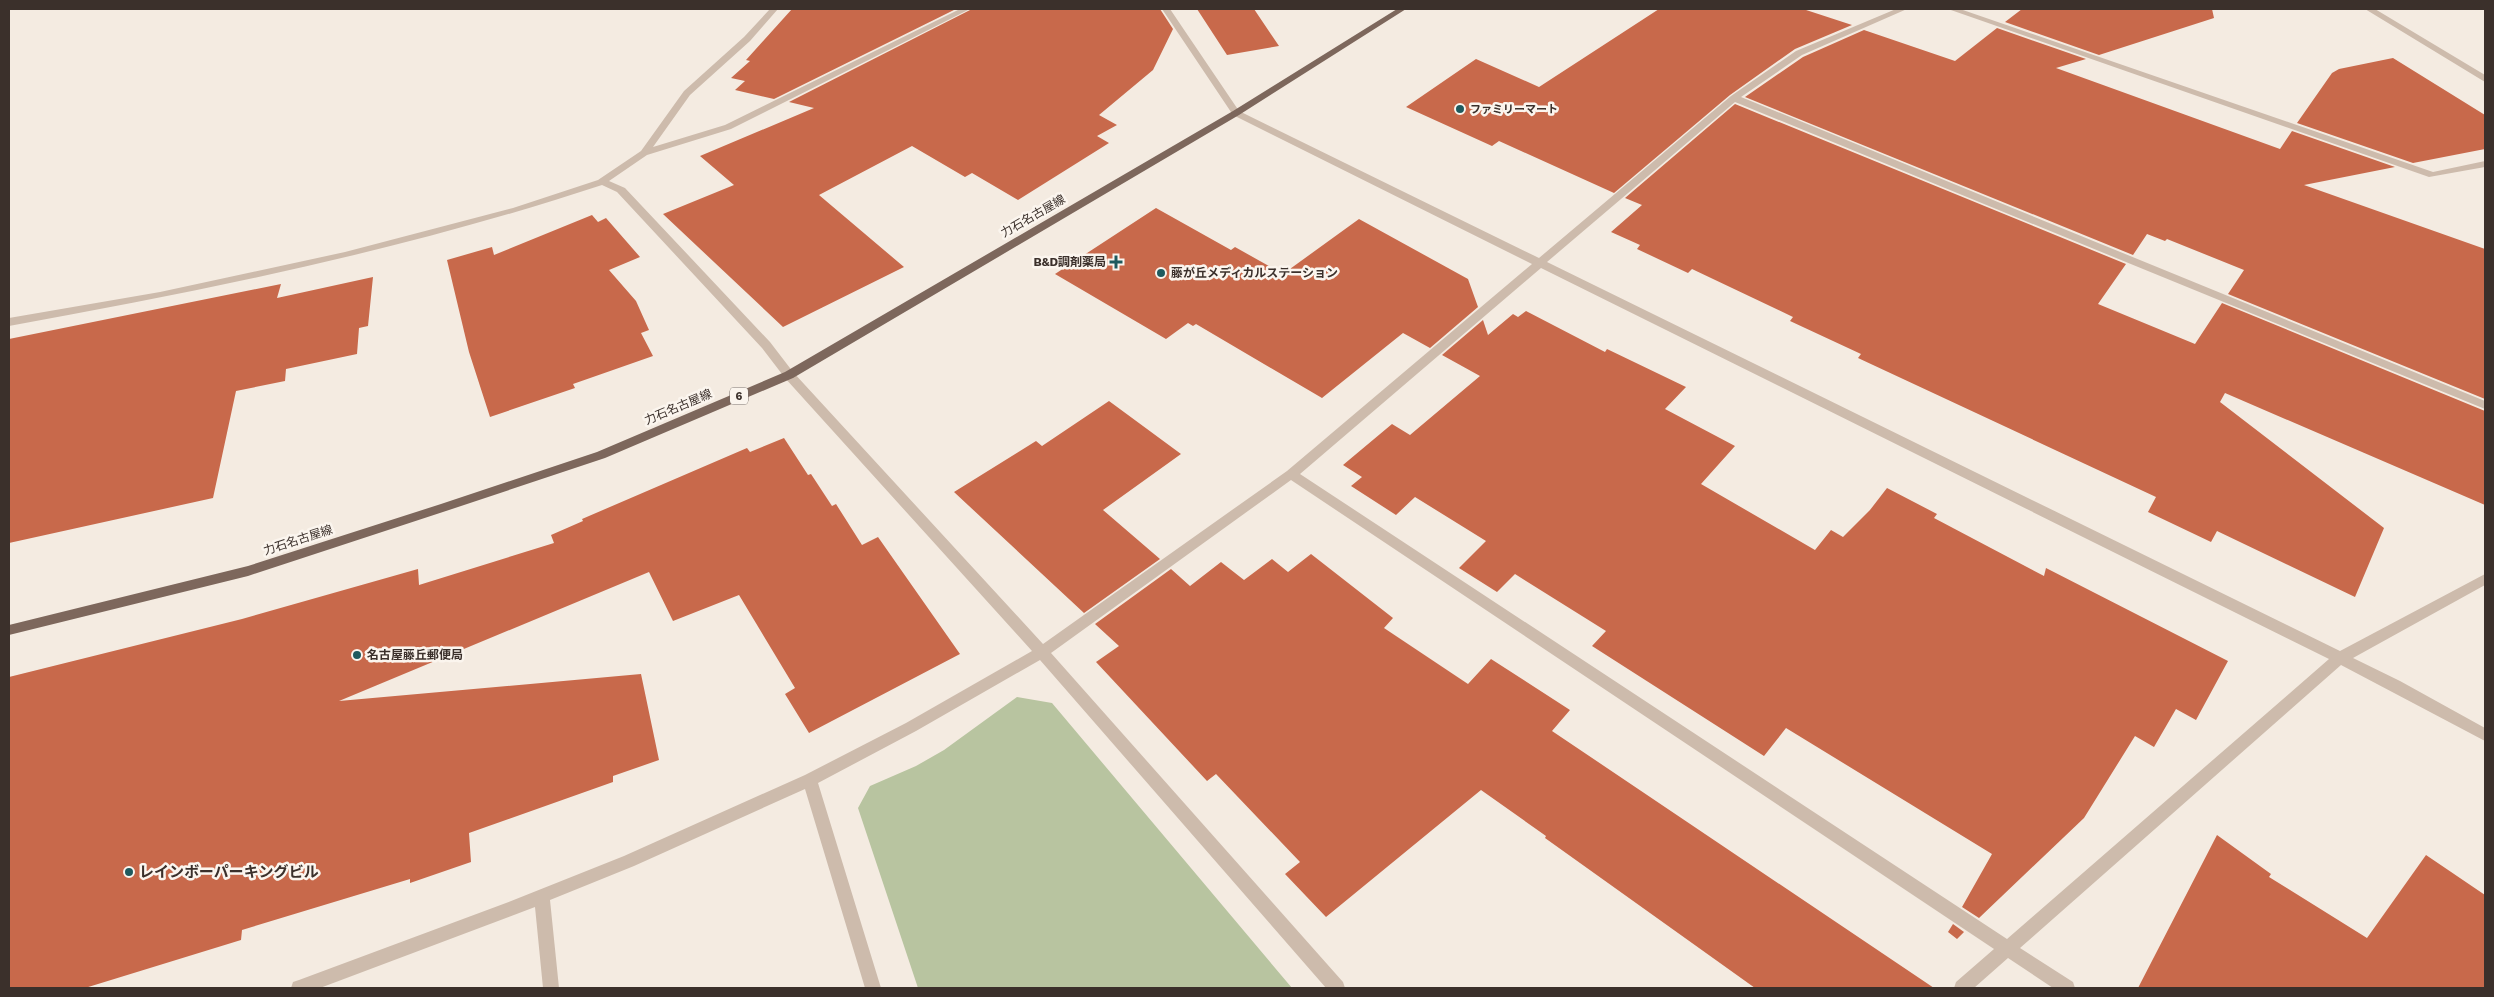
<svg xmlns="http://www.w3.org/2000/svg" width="2494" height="997" font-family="'Work Sans','Noto Sans JP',sans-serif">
<rect width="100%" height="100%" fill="#f4ebe1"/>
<!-- green -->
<path fill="#b8c4a0" d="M1017,697L1052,703L1292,988H918L858,808L870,786L916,766L944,750Z"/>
<!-- building -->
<path fill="#c8694b" d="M792,9H956L774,99L735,90L745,81L731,78L750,61L746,60Z
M972,9H1160L1173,29L1153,70L1099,115L1117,125L1097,136L1109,143L1018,200L972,173L965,177L912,146L819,195L904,267L783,327L663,214L734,185L700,156L814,108L789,102Z
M1197,9H1254L1279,46L1227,55Z
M1659,9H1803L1852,25L1795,49L1730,95L1614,193L1499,141L1492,146L1406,107L1476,59L1539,87Z
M2022,9H2212L2214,18L2099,55L2005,22Z
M1997,28L2086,59L2056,68L2280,149L2292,131L2395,167L2304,185L2485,249V399L2228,294L2244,270L2167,239L2165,241L2147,234L2133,255L1745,97L1803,57L1864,30L1955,61Z
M2393,58L2485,115V149L2413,163L2297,123L2332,73L2339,69Z
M1735,104L2126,264L2098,304L2195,344L2222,303L2485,411V505L2225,393L2220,402L2384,528L2355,597L2217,531L2211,542L2148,512L2156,497L1858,358L1861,354L1790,321L1793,317L1692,269L1688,273L1637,249L1640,245L1611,232L1642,205L1625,198Z
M1156,208L1231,250L1235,247L1283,274L1359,219L1468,279L1478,307L1430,348L1403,333L1322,398L1196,324L1193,326L1188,323L1166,339L1055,274Z
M592,215L598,222L606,218L640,257L609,270L636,301L649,330L641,333L653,356L573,384L575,388L490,417L469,352L447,260L492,247L494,255Z
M373,277L368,326L359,328L357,354L286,369L285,381L236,391L213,498L9,543V339L281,284L277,298Z
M1526,311L1605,352L1607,349L1686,387L1665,409L1735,446L1701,484L1815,550L1831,530L1843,537L1870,510L1887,488L1937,514L1934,518L2044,576L2046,568L2228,661L2196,720L2176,709L2154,747L2135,736L2084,818L1979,918L1962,907L1992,854L1786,728L1764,756L1592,646L1606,631L1515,574L1497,592L1459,568L1486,541L1415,497L1396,515L1351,486L1362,477L1343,465L1392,424L1410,435L1480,376L1442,355L1483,320L1488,335L1513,314L1518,317Z
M1109,401L1181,454L1103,510L1160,559L1084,613L954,492L1036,441L1042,446Z
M784,438L808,475L811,474L832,506L836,504L862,545L878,537L960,654L809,733L785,694L795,688L739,595L673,621L649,572L339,701L641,674L659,760L613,776V782L469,833L471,862L410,883V879L242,930L241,940L85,988H9V677L242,619L418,569L419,585L554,543L551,535L583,521L582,519L747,448L750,452Z
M1311,554L1393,618L1384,628L1468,684L1491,659L1570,710L1552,731L1934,988H1755L1545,838L1546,836L1481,790L1326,917L1285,874L1300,862L1216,774L1207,781L1096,662L1119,646L1095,624L1171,569L1190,586L1221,562L1244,580L1272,559L1288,572Z
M2217,835L2271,874L2269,877L2367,938L2426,855L2485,895V988H2138Z
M1953,924L1964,932L1957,939L1948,932Z"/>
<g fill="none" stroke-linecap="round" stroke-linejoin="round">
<!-- minor -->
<path fill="#cdbbac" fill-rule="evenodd" d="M770,9H778L750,41L690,95L653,147L725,125L960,9H970L731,129L647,155L609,181L625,188L770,342L793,372L1043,644L1287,471L1532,264L1233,115L1162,9H1170L1239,111L1539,258L1731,96L1796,51L1896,9H1907L1802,55L1741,97L2485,401V409L1735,102L1547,262L2340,651L2485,574V585L2353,658L2400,681L2485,728V741L2341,665L2020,948L2073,982L2075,988H2053L2008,958L1974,988H1954L1956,982L1994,949L1291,480L1051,653L1343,982L1345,988H1326L1040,660L916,731L818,783L881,988H865L805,789L634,866L550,900L559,988H543L535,907L320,988H291L293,982L299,980L506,903L624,856L805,775L906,723L1032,651L785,378L762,348L617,192L602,185C408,249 209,290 9,326V318L160,292L345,252L513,208L598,180L641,151L684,91L744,37ZM1541,268L2329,659L2007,939L1300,474Z
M1948,9H1960L2433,172L2485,161V167L2429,177Z
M2365,9H2375L2485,75V82Z"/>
<!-- major -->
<path fill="#7d675c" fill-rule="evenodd" d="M1397,9H1406L1239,115L793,378L605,458L449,510L248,576L9,635V625L248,566L441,504L597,452L785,372L1233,111Z"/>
</g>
<!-- markers -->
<g fill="#1f5a5e" stroke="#fbf5ee" stroke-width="2">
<circle cx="1460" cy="109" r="5"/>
<path d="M1113.5 254.5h5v5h5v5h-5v5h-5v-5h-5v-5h5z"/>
<circle cx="1161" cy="273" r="5"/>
<circle cx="357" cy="655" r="5"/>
<circle cx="129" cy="872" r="5"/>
</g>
<g text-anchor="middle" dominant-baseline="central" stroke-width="5" stroke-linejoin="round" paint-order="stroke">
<!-- far-poi labels -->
<g font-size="11" font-weight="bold" fill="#3b302b" stroke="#fbf5ee" text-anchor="start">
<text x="1470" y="109">ファミリーマート</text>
</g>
<!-- shield labels -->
<rect fill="#fbf5ee" stroke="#756b66" stroke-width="1" x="730" y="387.5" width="18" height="17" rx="4"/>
<g font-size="11" font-weight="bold" fill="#3b302b">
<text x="739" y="396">6</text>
</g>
<!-- street labels -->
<g font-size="12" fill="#3b302b" stroke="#fbf5ee">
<text transform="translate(1033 216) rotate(-30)">力石名古屋線</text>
<text transform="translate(678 407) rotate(-23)">力石名古屋線</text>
<text transform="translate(298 540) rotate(-18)">力石名古屋線</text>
</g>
<!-- poi labels -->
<g font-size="12" font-weight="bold" fill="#3b302b" stroke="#fbf5ee" text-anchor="start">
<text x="1106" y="262" text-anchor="end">B&amp;D調剤薬局</text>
<text x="1171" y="273">藤が丘メディカルステーション</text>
<text x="367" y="655">名古屋藤丘郵便局</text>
</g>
<!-- near-poi labels -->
<g font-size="15" font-weight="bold" fill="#3b302b" stroke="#fbf5ee" text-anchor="start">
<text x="139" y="872">レインボーパーキングビル</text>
</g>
</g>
<!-- border -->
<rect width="2494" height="997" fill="none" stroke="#3b302b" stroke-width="20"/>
</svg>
